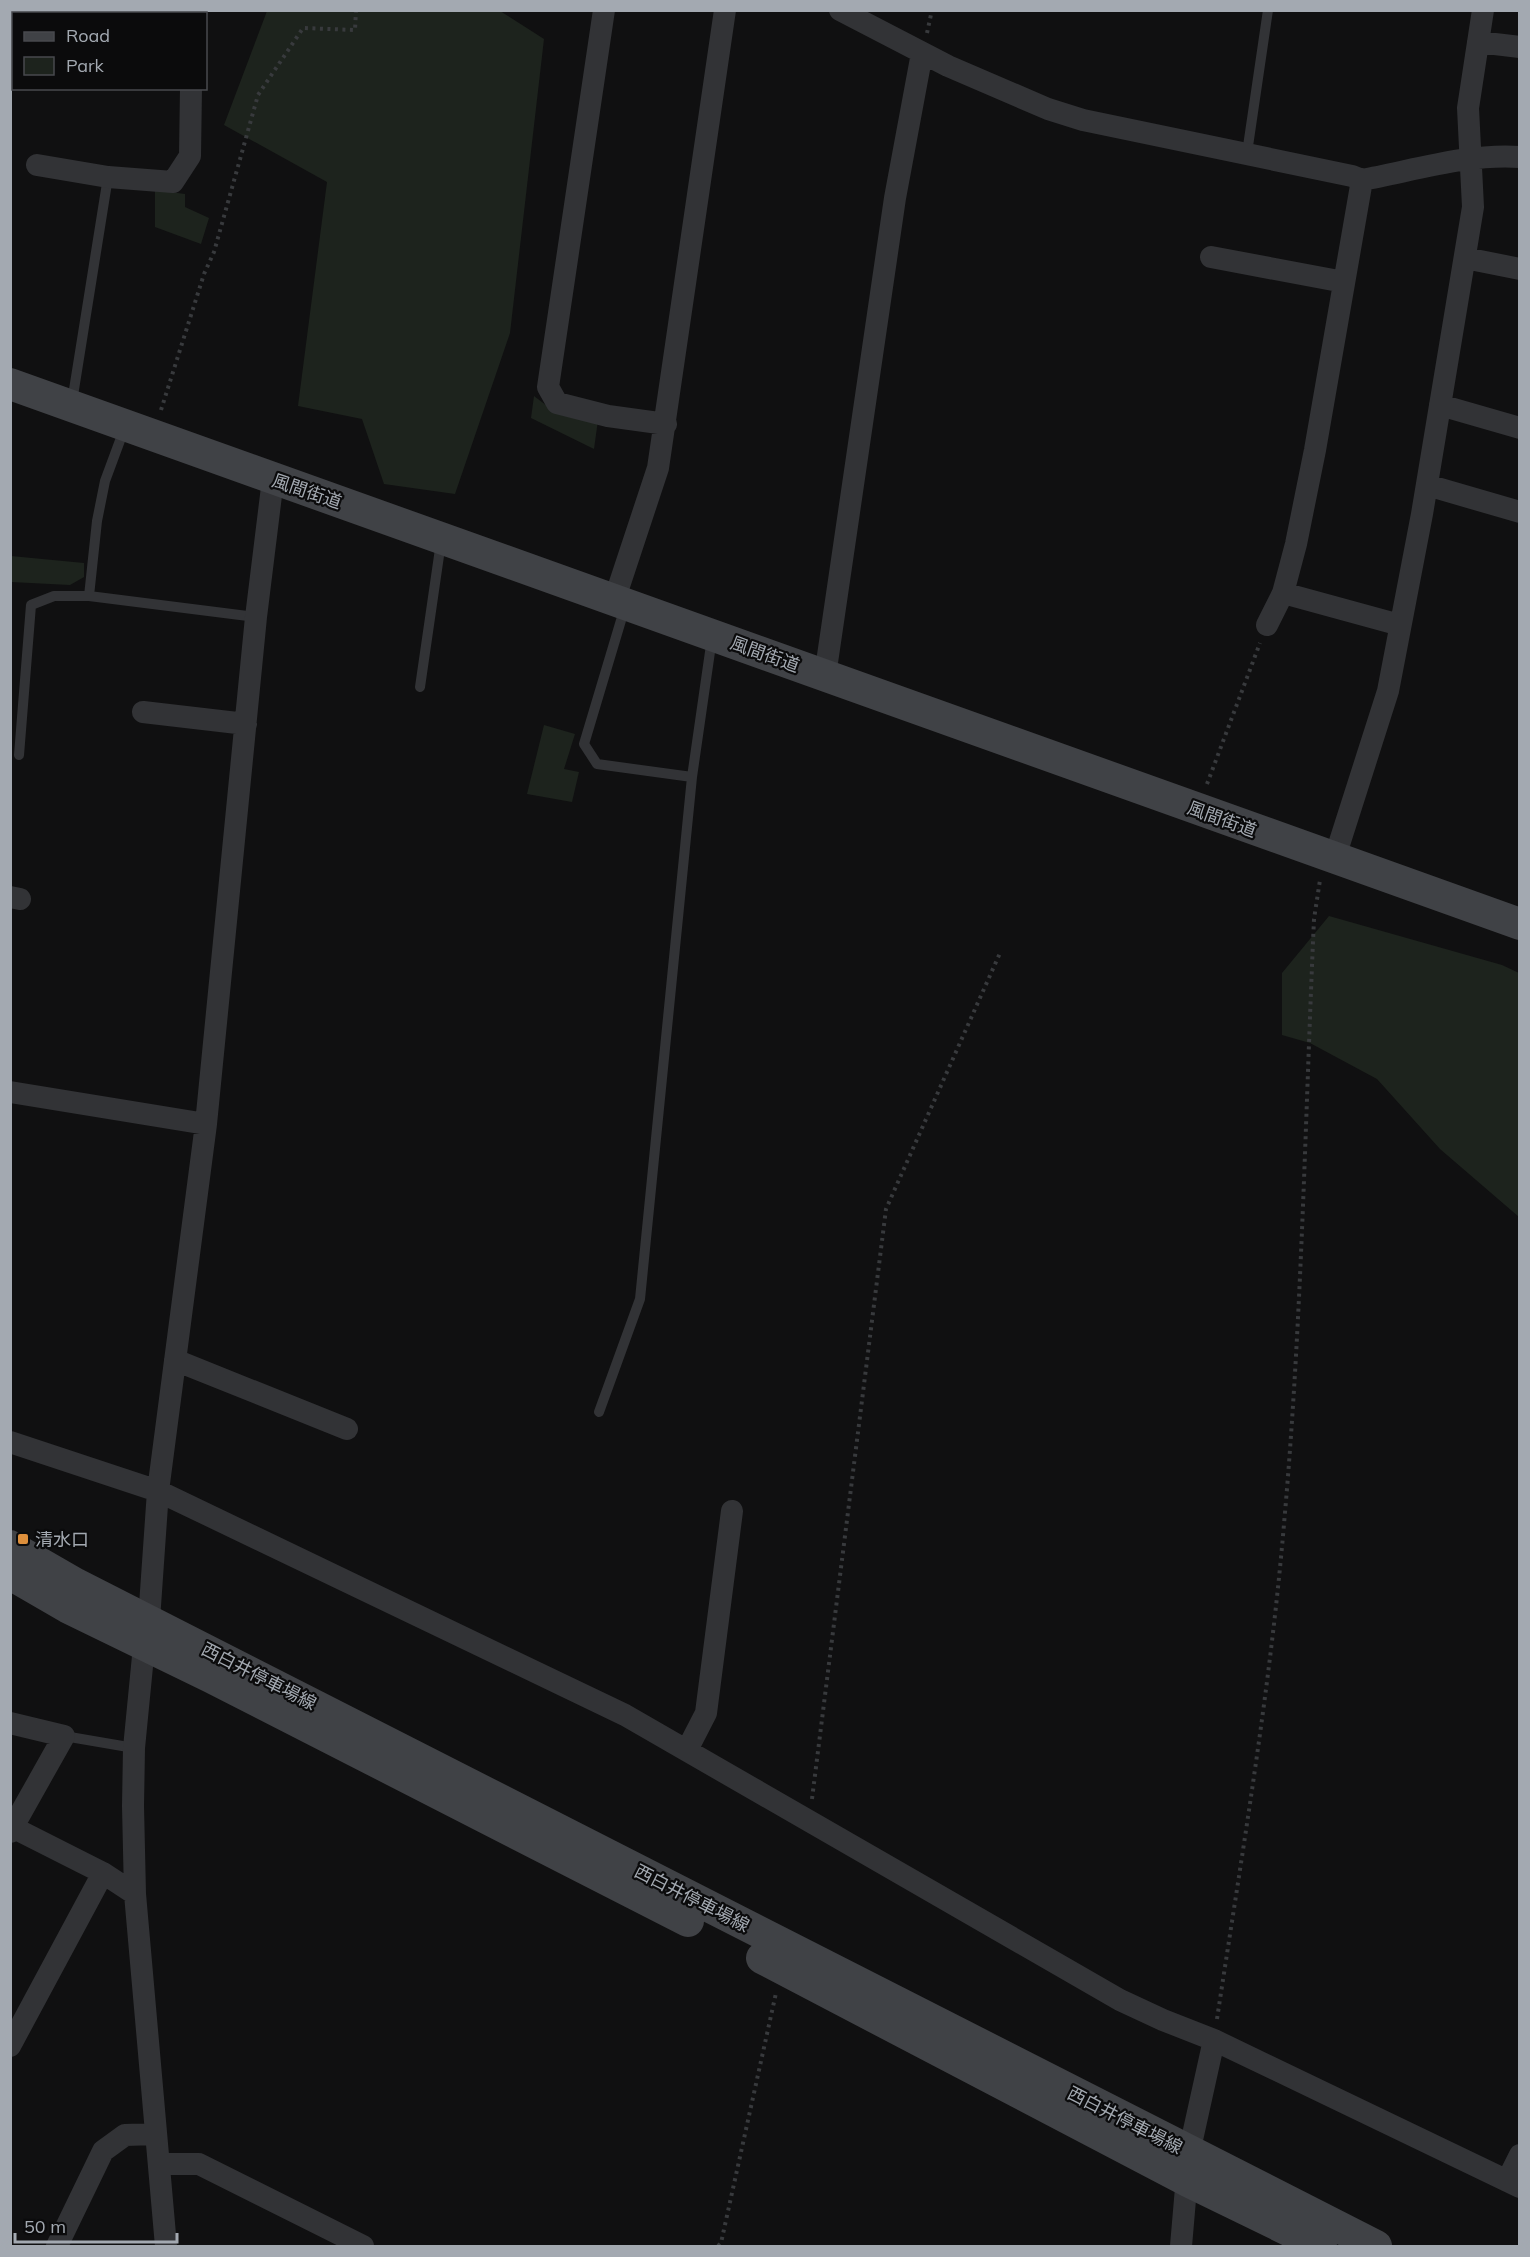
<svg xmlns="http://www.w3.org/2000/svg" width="1530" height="2257" font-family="Mulish,'Noto Sans JP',sans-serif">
<rect width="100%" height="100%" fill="#101011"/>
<!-- green -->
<path fill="#1d231d" d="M267,11H500L544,39L510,333L455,494L384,484L362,419L298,406L327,182L224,125Z
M155,190L185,194V207L209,218L201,244L155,227Z
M534,396L551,409L598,420L594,449L531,418Z
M11,556L84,563V577L70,585L11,582Z
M544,725L575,734L564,769L579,772L572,802L527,794Z
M1329,916L1502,965L1519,973V1217L1440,1149L1377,1079L1310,1043L1282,1035V973Z"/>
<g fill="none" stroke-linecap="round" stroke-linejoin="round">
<!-- path -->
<path stroke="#383a3d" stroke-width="4" stroke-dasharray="3 4.5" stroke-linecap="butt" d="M927,33L932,10
M161,410L204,274L214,252L258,95L303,28L355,30L356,10
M1207,784L1260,643
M812,1799L886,1209L1000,953
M1217,2019C1242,1854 1270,1690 1284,1524C1302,1322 1305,1120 1314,919L1320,880
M718,2246L721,2243L776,1993"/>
<!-- lane -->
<path stroke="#323336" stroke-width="10" d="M1247,153L1268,10
M72,402L108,177
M89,596L97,521L105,481L125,427
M625,607L584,744L597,764L692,777
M420,687L441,542
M19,755L31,605L54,596H89L256,617
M599,1412L640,1299L692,777L712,638
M64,1736L134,1748"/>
<!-- street -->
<path stroke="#323336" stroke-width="22" d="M604,10L548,387L557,403L608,416L666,424
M840,10L948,66L1048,109L1083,120L1352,176L1362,180C1412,171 1469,153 1520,157
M192,14V10
M1478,42L1520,47
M37,165L108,177L173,182L190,156L191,88
M1211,257L1344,282
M1465,258L1520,269
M1440,405L1520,428
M1427,485L1520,512
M1283,593L1400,625
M614,601L658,468L725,10
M1267,625L1283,593L1296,544L1315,450L1362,180
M825,676L895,198L922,53
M143,712L246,724
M1335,857L1388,691L1422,514L1473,207L1468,108L1483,10
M10,897L20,899
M10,1092L206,1124
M175,1360L347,1429
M10,1442L158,1491L625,1715L1120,2000L1163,2020L1214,2040L1520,2187
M10,1723L64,1736L10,1832
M687,1750L706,1713L732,1511
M10,1826L103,1873L135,1894
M10,2046L103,1873
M159,2164H199L363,2246
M1507,2181L1520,2155
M57,2246L103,2151L125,2135L156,2134
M166,2246L135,1894L133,1806L134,1748L144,1646L149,1620L158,1491L206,1124L256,617L273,479
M1181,2246L1189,2153L1214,2040"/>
<!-- secondary -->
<path stroke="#404246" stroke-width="32" d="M10,384L1520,924
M10,1546L76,1584L1376,2246
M10,1574L67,1607L211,1677L688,1921
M762,1958L1188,2181L1321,2246"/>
</g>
<!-- markers -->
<rect fill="#dd8f3c" stroke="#0b0b0c" stroke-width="2" x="17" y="1533" width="12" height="12" rx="3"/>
<g text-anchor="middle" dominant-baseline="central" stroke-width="4.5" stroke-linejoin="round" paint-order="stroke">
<!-- street labels -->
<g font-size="18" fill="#a3a9b1" stroke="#0b0b0c">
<text transform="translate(307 491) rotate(19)">風間街道</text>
<text transform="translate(765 654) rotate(20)">風間街道</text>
<text transform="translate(1222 819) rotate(20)">風間街道</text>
<text transform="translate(259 1676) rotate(27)">西白井停車場線</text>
<text transform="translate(692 1898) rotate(27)">西白井停車場線</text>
<text transform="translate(1125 2120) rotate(27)">西白井停車場線</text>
</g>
<!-- poi labels -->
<g font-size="18" fill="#a3a9b1" stroke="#0b0b0c" text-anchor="start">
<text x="35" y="1539">清水口</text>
</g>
</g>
<!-- border -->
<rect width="1530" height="2257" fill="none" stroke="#a3a9b1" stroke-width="24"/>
<!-- legend -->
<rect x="12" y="12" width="195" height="78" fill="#0b0b0c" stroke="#484a4e" stroke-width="1.5"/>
<rect x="24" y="32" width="30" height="9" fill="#404246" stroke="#484a4e" stroke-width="1.5"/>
<text x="66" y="42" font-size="18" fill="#a3a9b1">Road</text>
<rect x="24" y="57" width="30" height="18" fill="#1d231d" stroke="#484a4e" stroke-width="1.5"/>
<text x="66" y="72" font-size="18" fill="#a3a9b1">Park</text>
<!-- scale -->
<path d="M15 2233v9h162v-9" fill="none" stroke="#a3a9b1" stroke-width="3"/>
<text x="24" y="2233" font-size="18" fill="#a3a9b1" stroke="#0b0b0c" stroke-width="4.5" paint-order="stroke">50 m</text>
</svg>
